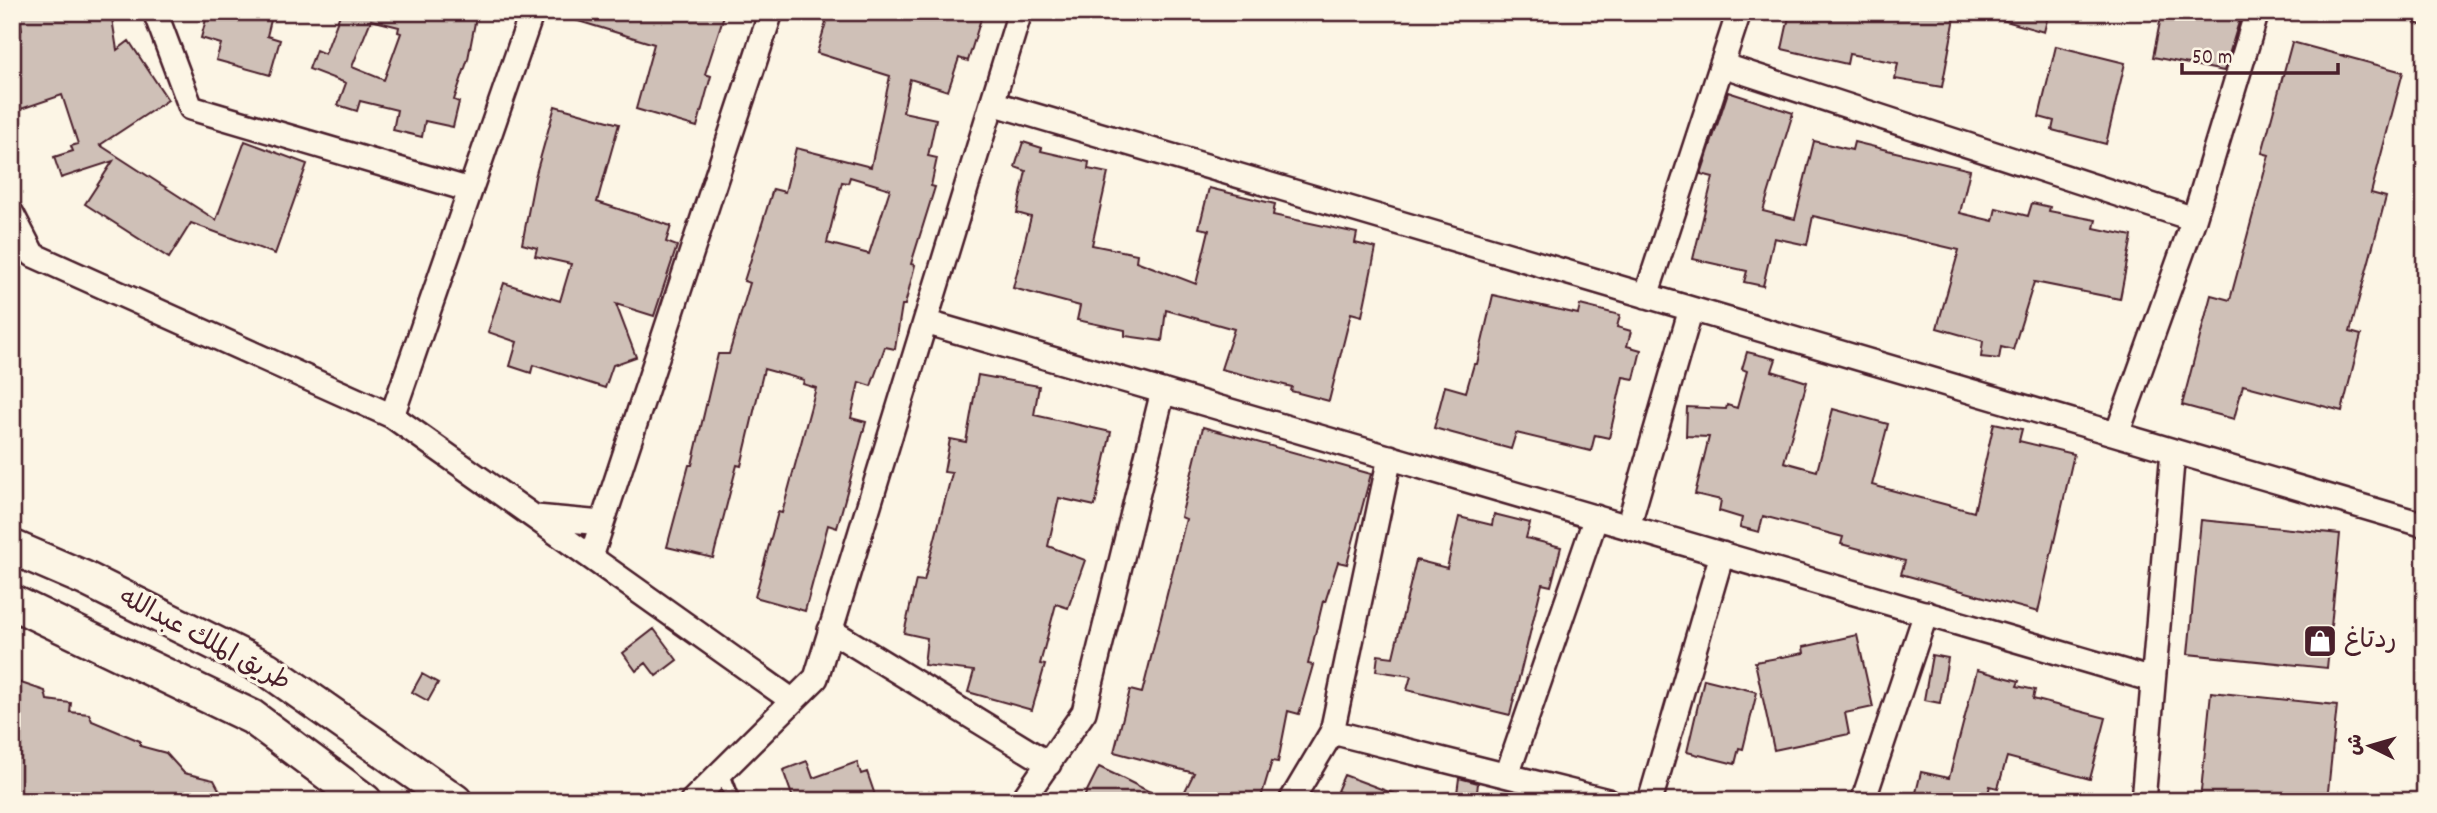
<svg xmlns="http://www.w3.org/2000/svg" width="2437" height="813" font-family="Dekko,'Playpen Sans Arabic',sans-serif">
<rect width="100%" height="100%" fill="#fcf5e5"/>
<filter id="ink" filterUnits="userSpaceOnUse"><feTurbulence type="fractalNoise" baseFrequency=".0143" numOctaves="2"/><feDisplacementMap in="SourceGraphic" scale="14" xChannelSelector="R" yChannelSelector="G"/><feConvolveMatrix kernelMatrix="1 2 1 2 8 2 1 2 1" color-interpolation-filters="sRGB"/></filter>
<g filter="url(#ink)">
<!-- building -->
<path fill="#cfc0b7" stroke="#4a1f2b" stroke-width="2" fill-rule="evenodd" d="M19,12H111L117,50L129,41L168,100L100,145L216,220L245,141L307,164L275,254L191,223L169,258L85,204L113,161L61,178L54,157L73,151L71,146L78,144L62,95L21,109L12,83V36L22,30Z
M208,12H273L267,36L280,40L270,75L216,60L221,44L201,38Z
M341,12H477L468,59L454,100L459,102L453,127L425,121L422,137L393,130L397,110L360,101L357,111L338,105L346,83L309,69L316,50L325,54ZM371,20L399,27L398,32L401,33L384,80L352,67Z
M563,12H725L705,74L711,76L697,127L636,109L654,44L562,16Z
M829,12L850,17L852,12H867L884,17V12H983L968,61L959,58L948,91L910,79L903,112L936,119L928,156L937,158L931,186L935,187L911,264L915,265L905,305H902L895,349L885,347L871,386L859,382L851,418L866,422L837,528L828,525L805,611L755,597L778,512L782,513L816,388L803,384L804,380L764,369L741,466L737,465L713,558L667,547L689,465H692L718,354H729L750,283L744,281L773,189L785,192L796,148L871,167L890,76L817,53ZM850,177L890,189L869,254L827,243L842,182L848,183Z
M1790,12H1956L1942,87L1895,79L1898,63L1849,54L1847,64L1782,49Z
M1993,12H2049L2044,32L1992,17Z
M2162,12H2242L2224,71L2153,57Z
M2292,42L2403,72L2371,193L2386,197L2350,332L2361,335L2342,411L2243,385L2234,419L2182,405L2211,295L2230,300L2269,155L2262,153Z
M2056,46L2125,63L2106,144L2052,130L2054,121L2039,117Z
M1728,92L1793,113L1763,211L1795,219L1814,141L1852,150L1854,142L1970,170L1960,213L1993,221L1996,208L2028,216L2032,203L2050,207L2049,211L2096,220L2094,228L2132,236L2120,299L2034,282L2013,350L2001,347L1999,359L1981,357L1983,341L1937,328L1959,250L1813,216L1807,245L1774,238L1763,286L1744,282L1747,271L1693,259L1713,177L1701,174Z
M555,106L619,124L597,202L671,226L666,242L677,246L654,316L616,304L636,357L613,365L605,388L533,365L531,373L510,366L517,342L488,332L504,283L560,301L571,264L535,256L537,248L522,244L535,177Z
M1023,142L1042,148L1041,151L1089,162L1088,169L1108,173L1092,245L1137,254L1136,261L1196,284L1209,230L1199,228L1209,188L1275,204L1273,215L1357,233L1355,243L1376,248L1362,316L1351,313L1329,401L1291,391L1292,387L1221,369L1234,329L1166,310L1162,341L1125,336V330L1077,320L1080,306L1013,288L1031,217L1017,213L1026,171L1015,167Z
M1493,295L1578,314L1580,305L1620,315L1617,327L1631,331L1627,346L1641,350L1634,379L1623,377L1609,438L1595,435L1591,451L1516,433L1511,449L1434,428L1445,386L1466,392L1474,364H1477Z
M1747,352L1776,359L1772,371L1807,382L1784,462L1817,471L1833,409L1888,424L1872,485L1974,512L1994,423L2022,429L2019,441L2074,454L2038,612L1901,574L1905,561L1841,544L1843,537L1763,516L1759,532L1740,527L1742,518L1719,511L1721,500L1695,494L1709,437L1686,436L1687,407L1726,409L1727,405L1737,408L1747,371L1742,369Z
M978,375L1039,386L1034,415L1111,432L1095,506L1059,498L1048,546L1085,560L1068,608L1056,604L1040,664L1045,665L1032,710L968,692L974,671L924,665L927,638L904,633L916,580L924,581L952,473L944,472L950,439L966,442Z
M1203,427L1371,474L1347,564L1338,562L1325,602L1323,601L1308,664L1313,665L1299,714L1288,711L1278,762L1272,761L1260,801H1180L1194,773L1114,752L1130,690L1142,693L1186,519L1181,517Z
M1494,514L1530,523L1526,538L1561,547L1551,586L1542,584L1510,715L1407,690L1411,676L1376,671L1378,655L1393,657L1416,560L1447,568L1459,517L1492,525Z
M2201,520L2340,534L2327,668L2188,654Z
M654,629L677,660L656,676L646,663L636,671L623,653Z
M1857,635L1873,707L1845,713L1849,734L1774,750L1755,662L1804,653L1803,647Z
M1932,655L1948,658L1940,703L1924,700Z
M1977,670L2019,681L2017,686L2035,690L2033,699L2106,718L2090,779L2007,757L1998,788L1990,786L1986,801H1914L1921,772L1949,778Z
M422,674L438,683L428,701L412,692Z
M1704,679L1757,692L1743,749L1739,748L1735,764L1687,752Z
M12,680L45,691L47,700L71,703L70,712L89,714L92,721L140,741V746L166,753L184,773L214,780L225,801H12Z
M2211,692L2337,705L2327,801H2200Z
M807,761L813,778L857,762L861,774L867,772L877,801H794L783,770Z
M1099,767L1118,776L1168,801H1082Z
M1344,775L1408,799V801H1362L1337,791Z
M1459,778L1478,783L1476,801H1456Z"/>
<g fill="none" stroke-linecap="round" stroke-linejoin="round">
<!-- lane casing -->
<g stroke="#4a1f2b" stroke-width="18">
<path id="lane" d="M722,771L733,801"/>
</g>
<!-- street casing -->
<g stroke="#4a1f2b" stroke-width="28">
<path id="street" d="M155,12L191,108L470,190
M2422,12L2425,13
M1722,65L2194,219
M992,103L2425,525
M12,214L33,255L392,416L793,701
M1646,296L1739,12
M925,322L2153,680
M392,416L532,12
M2117,434L2194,219L2257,12
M536,517L602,523
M1628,527L1691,309
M591,557L771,12
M830,630L1049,764
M1332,732L1608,801
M1507,775L1596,517
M692,801L816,678L1020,12
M1022,801L1084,712L1163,391
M1291,801L1332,732L1390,457
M1650,801L1722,554
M1863,801L1926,613
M2143,801L2173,451"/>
</g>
<!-- secondary casing -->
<g stroke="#4a1f2b" stroke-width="38">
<path id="secondary" d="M12,547L84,578L267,669L455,801
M12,602L252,717L365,801"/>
</g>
<!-- lane -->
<use href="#lane" stroke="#fcf5e5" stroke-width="12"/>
<!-- street -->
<use href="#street" stroke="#fcf5e5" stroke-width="23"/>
<!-- secondary -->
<use href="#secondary" stroke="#fcf5e5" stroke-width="33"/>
</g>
</g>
<!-- icons -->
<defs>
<g id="shop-square" transform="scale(1.75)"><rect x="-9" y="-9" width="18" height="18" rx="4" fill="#4a1f2b" stroke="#fcf5e5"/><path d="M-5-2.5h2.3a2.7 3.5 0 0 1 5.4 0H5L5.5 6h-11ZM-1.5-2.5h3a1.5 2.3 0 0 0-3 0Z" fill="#fff"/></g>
</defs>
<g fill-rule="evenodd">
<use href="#shop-square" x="2320" y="641"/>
</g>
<g text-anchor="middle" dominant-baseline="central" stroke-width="7" stroke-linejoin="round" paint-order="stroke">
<!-- street labels -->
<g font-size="26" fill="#4a1f2b" stroke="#fcf5e5">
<text transform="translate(204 641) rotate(28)">طريق الملك عبدالله</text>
</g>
<!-- poi labels -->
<g font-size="26" fill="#4a1f2b" stroke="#fcf5e5" text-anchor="start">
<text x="2344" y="641">ردتاغ</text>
</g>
</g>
<!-- margin -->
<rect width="2437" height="813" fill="none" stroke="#fcf5e5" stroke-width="42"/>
<rect x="21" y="21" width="2395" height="771" fill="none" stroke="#4a1f2b" stroke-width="2.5" filter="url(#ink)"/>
<!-- north arrow -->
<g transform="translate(2370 746) rotate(275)" stroke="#fcf5e5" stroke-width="5" paint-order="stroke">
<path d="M0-5L12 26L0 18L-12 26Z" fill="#4a1f2b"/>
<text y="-10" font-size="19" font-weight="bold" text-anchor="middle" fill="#4a1f2b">ش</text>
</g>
<!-- scale -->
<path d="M2182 63v10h156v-10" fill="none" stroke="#4a1f2b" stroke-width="3.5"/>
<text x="2192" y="63" font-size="21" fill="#4a1f2b" stroke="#fcf5e5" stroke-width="5" paint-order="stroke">50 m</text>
</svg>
